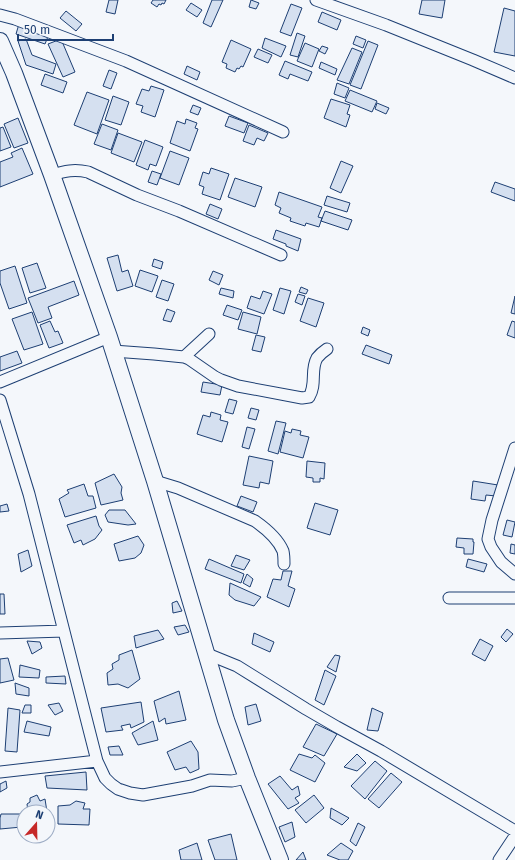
<svg xmlns="http://www.w3.org/2000/svg" width="515" height="860" font-family="'Fira Sans',sans-serif">
<rect width="100%" height="100%" fill="#f4f7fb"/>
<!-- building -->
<path fill="#d5e0f0" stroke="#1d3f73" d="M109,0H118L115,14L106,12Z
M153,0H166L164,4L162,3L161,5L159,4L157,7L151,3Z
M212,0H223L211,27L203,23Z
M251,0L259,3L256,9L249,7Z
M422,0H445L442,18L419,14Z
M191,3L202,10L197,17L186,10Z
M291,4L302,8L291,36L280,32Z
M504,8L515,11V56L494,52Z
M66,11L82,24L76,31L60,18Z
M322,12L341,20L337,30L318,22Z
M19,24L49,34L45,44L16,34Z
M297,33L305,36L298,57L290,55Z
M356,36L366,40L363,48L353,44Z
M265,38L286,46L281,57L262,48Z
M26,39L32,55L56,64L53,74L26,65L18,41Z
M61,39L75,72L63,77L48,44Z
M231,40L251,49L243,67L241,66L239,69L237,68L235,72L226,68L227,64L222,62Z
M368,41L378,45L361,89L350,85Z
M305,43L319,49L312,67L297,61Z
M322,46L328,48L325,54L319,51Z
M352,48L362,52L349,84L337,80Z
M258,49L272,55L268,63L254,57Z
M285,61L312,72L308,81L290,74L288,79L279,75Z
M321,62L337,69L335,75L319,68Z
M187,66L200,72L197,80L184,74Z
M109,70L117,73L111,89L103,86Z
M45,74L67,82L63,93L41,85Z
M337,83L349,88L345,98L334,94Z
M151,86L164,90L155,117L141,112L143,106L136,104L142,89L149,91Z
M350,90L377,101L372,112L345,101Z
M87,92L109,100L97,134L74,125Z
M113,96L129,102L121,125L105,120Z
M331,99L350,105L347,114L350,115L346,127L324,118Z
M377,103L389,108L386,114L375,109Z
M193,105L201,108L198,115L190,112Z
M229,116L248,123L244,133L225,126Z
M18,118L28,143L14,148L4,124Z
M186,119L197,123L195,128L198,129L190,151L170,143L177,121L185,124Z
M102,124L118,130L111,150L94,144Z
M249,125L268,133L264,141L257,138L254,145L243,141Z
M3,127L11,147L0,151V128Z
M118,133L142,142L134,162L111,153Z
M145,140L163,147L156,166L150,164L148,170L136,165Z
M22,148L33,174L0,187V162L13,157L11,153Z
M170,151L189,158L179,185L160,178Z
M341,161L353,166L341,193L330,188Z
M211,168L229,174L220,200L202,194L204,187L199,185L203,172L209,174Z
M152,171L161,174L157,185L148,182Z
M235,178L262,187L255,207L228,197Z
M495,182L515,189V201L491,192Z
M279,192L322,207L318,217L322,218L319,227L306,223L305,226L290,221L291,218L279,213L281,208L275,205Z
M327,196L350,203L347,212L324,205Z
M210,204L222,209L218,219L206,214Z
M325,211L352,220L348,230L321,221Z
M276,230L301,239L298,251L286,246V244L273,239Z
M118,255L122,272L128,270L133,286L117,291L107,258Z
M154,259L163,262L161,269L152,266Z
M37,263L46,288L30,293L22,268Z
M15,266L27,303L9,309L0,283V271Z
M140,270L158,276L152,292L135,286Z
M213,271L223,275L219,285L209,280Z
M162,280L174,284L168,301L156,297Z
M74,281L79,295L48,307L52,318L38,323L28,298Z
M301,287L308,290L306,294L299,292Z
M221,288L234,291L233,298L219,294Z
M280,288L291,291L284,314L273,310Z
M263,291L272,294L264,314L247,308L251,296L260,299Z
M298,294L305,296L302,305L295,302Z
M515,296V314L511,313Z
M308,298L324,303L316,327L300,321Z
M227,305L242,310L238,320L223,315Z
M167,309L175,312L171,322L163,320Z
M32,312L43,344L24,350L12,319Z
M243,312L261,317L257,334L238,329Z
M50,321L55,332L58,331L63,343L49,348L40,325Z
M512,321L515,322V338L507,335Z
M363,327L370,330L368,336L361,333Z
M256,335L265,337L261,352L252,350Z
M366,345L392,355L389,364L362,354Z
M17,351L22,363L0,371V357Z
M203,382L222,385L220,395L201,392Z
M229,399L237,401L233,414L225,412Z
M251,408L259,410L256,420L248,418Z
M211,412L221,415L220,420L228,422L222,442L197,434L203,415L210,417Z
M276,421L286,423L278,454L268,451Z
M247,427L255,429L249,449L242,447Z
M292,429L301,431L300,435L309,437L303,458L280,452L285,431L291,433Z
M249,456L273,461L269,484L260,482L259,488L243,485Z
M307,461L325,463L324,479L320,478V482H313V478L306,477Z
M114,474L122,487L121,493L123,500L101,505L95,483Z
M473,481L498,485L496,496L486,495L485,501L471,499Z
M84,484L88,496H93L96,508L65,517L59,499L69,493L67,490Z
M241,496L257,502L253,512L237,506Z
M315,503L338,510L330,535L307,528Z
M7,504L9,511L0,512V506Z
M109,510H125L136,524L128,525L108,522L105,515Z
M96,516L99,526L102,530L95,539L83,545L81,540L74,543L67,525Z
M507,520L515,522L512,537L503,535Z
M138,536L144,545L141,553L135,558L119,561L114,544Z
M457,538L473,539V542H474L473,554H464V548L456,547Z
M511,544L515,545V554L510,553Z
M28,550L32,566L21,572L18,554Z
M236,555L250,560L244,570L231,566Z
M209,559L244,574L241,583L205,569Z
M468,559L487,564L484,572L466,567Z
M283,571H292L288,586L295,589L289,607L267,597L273,579L281,580Z
M247,574L253,579L250,587L243,583Z
M230,583L261,597L254,606L235,600L229,595Z
M0,594H4L5,614H0Z
M177,601L182,611L173,613L172,603Z
M185,625L189,632L178,635L174,627Z
M507,629L513,634L506,642L501,637Z
M158,630L164,639L136,648L134,636Z
M254,633L274,642L270,652L252,644Z
M480,639L493,646L485,661L472,654Z
M27,641L40,642L42,648L32,654Z
M132,650L140,679L128,688L118,684L108,685L107,673L113,669L112,664L119,660V655Z
M335,655L340,656L336,672L327,667Z
M8,658L14,680L0,683V659Z
M20,665L40,670L39,678L19,677Z
M325,670L336,676L324,705L315,700Z
M65,676L66,684L46,683V677Z
M15,683L29,688V696L16,694Z
M179,691L186,720L166,724L165,718L159,722L154,701Z
M141,702L144,722L131,728L130,724L121,726L123,730L106,732L101,708Z
M59,703L63,711L55,715L48,705Z
M256,704L261,721L248,725L245,707Z
M25,705H31V713H22Z
M8,708L20,710L17,752L5,751Z
M372,708L383,713L378,731L367,730Z
M27,721L51,727L49,736L24,732Z
M153,721L158,740L138,745L132,733Z
M316,724L337,734L324,756L303,747Z
M191,741L198,752L199,769L190,773L186,767L175,770L167,752Z
M119,746L123,755H110L108,747Z
M299,754L312,758L315,755L325,763L315,782L290,770Z
M357,754L366,763L357,771L344,767Z
M375,761L387,771L365,799L351,786Z
M86,772L87,790L47,788L45,776Z
M391,773L402,782L379,808L368,799Z
M280,776L292,790L298,786L300,795L295,798L299,803L288,809L268,784Z
M6,781L7,788L0,792V784Z
M37,795L40,801L45,799L47,812H28L27,804L30,802V798Z
M314,795L324,808L306,823L295,810Z
M76,801L85,803L83,809H90L89,825L58,824V806L70,805Z
M331,808L349,818L342,825L330,818Z
M1,814H23V824L22,827L0,829V818Z
M292,822L295,837L285,842L279,827Z
M358,823L365,827L356,846L350,841Z
M231,834L237,860H215L208,840Z
M197,843L202,860H181L179,850Z
M341,843L353,851L348,860H340L327,855Z
M303,852L306,860H296Z"/>
<g fill="none" stroke-linecap="round" stroke-linejoin="round">
<!-- street casing -->
<g stroke="#1d3f73" stroke-width="13">
<path id="street" d="M316,0L386,25L473,60L515,78
M0,15L15,19L126,61L283,132
M52,175C65,171 74,169 88,172L137,195L179,211L281,255
M113,351L154,354L184,357L189,359L215,377L221,380L238,386L302,398L309,397C317,384 310,370 317,358C320,354 324,351 327,349
M184,357L209,334
M0,382L109,337
M0,400L29,494L97,761L105,778L111,784L118,789L130,793L143,795L192,786L210,780L232,781L247,778
M515,448L492,520L488,539L491,547L501,562L515,574
M155,481L178,488L255,521C265,528 278,539 283,551C284,555 284,560 284,564
M449,598H515
M0,633L64,631
M205,653L237,666L306,709L337,727L381,751L495,819L515,831
M0,772L97,761
M499,860L515,836"/>
</g>
<!-- secondary casing -->
<g stroke="#1d3f73" stroke-width="18">
<path id="secondary" d="M0,41L14,73L52,175L109,337L155,481L226,720L247,778L280,860"/>
</g>
<!-- street -->
<use href="#street" stroke="#f4f7fb" stroke-width="11"/>
<!-- secondary -->
<use href="#secondary" stroke="#f4f7fb" stroke-width="16"/>
</g>
<!-- north arrow -->
<g transform="translate(36 824) rotate(20)"><circle r="19" fill="#f4f7fb" stroke="#9eadc5"/>
<path d="M0-3L7 15L0 10L-7 15Z" fill="#c62828"/>
<text y="-6" font-size="11" font-weight="bold" text-anchor="middle" fill="#1d3f73">N</text>
</g>
<!-- scale -->
<path d="M18 34v6h95v-6" fill="none" stroke="#1d3f73" stroke-width="2"/>
<text x="24" y="34" font-size="12" fill="#1d3f73" stroke="#f4f7fb" stroke-width="3" paint-order="stroke">50 m</text>
</svg>
